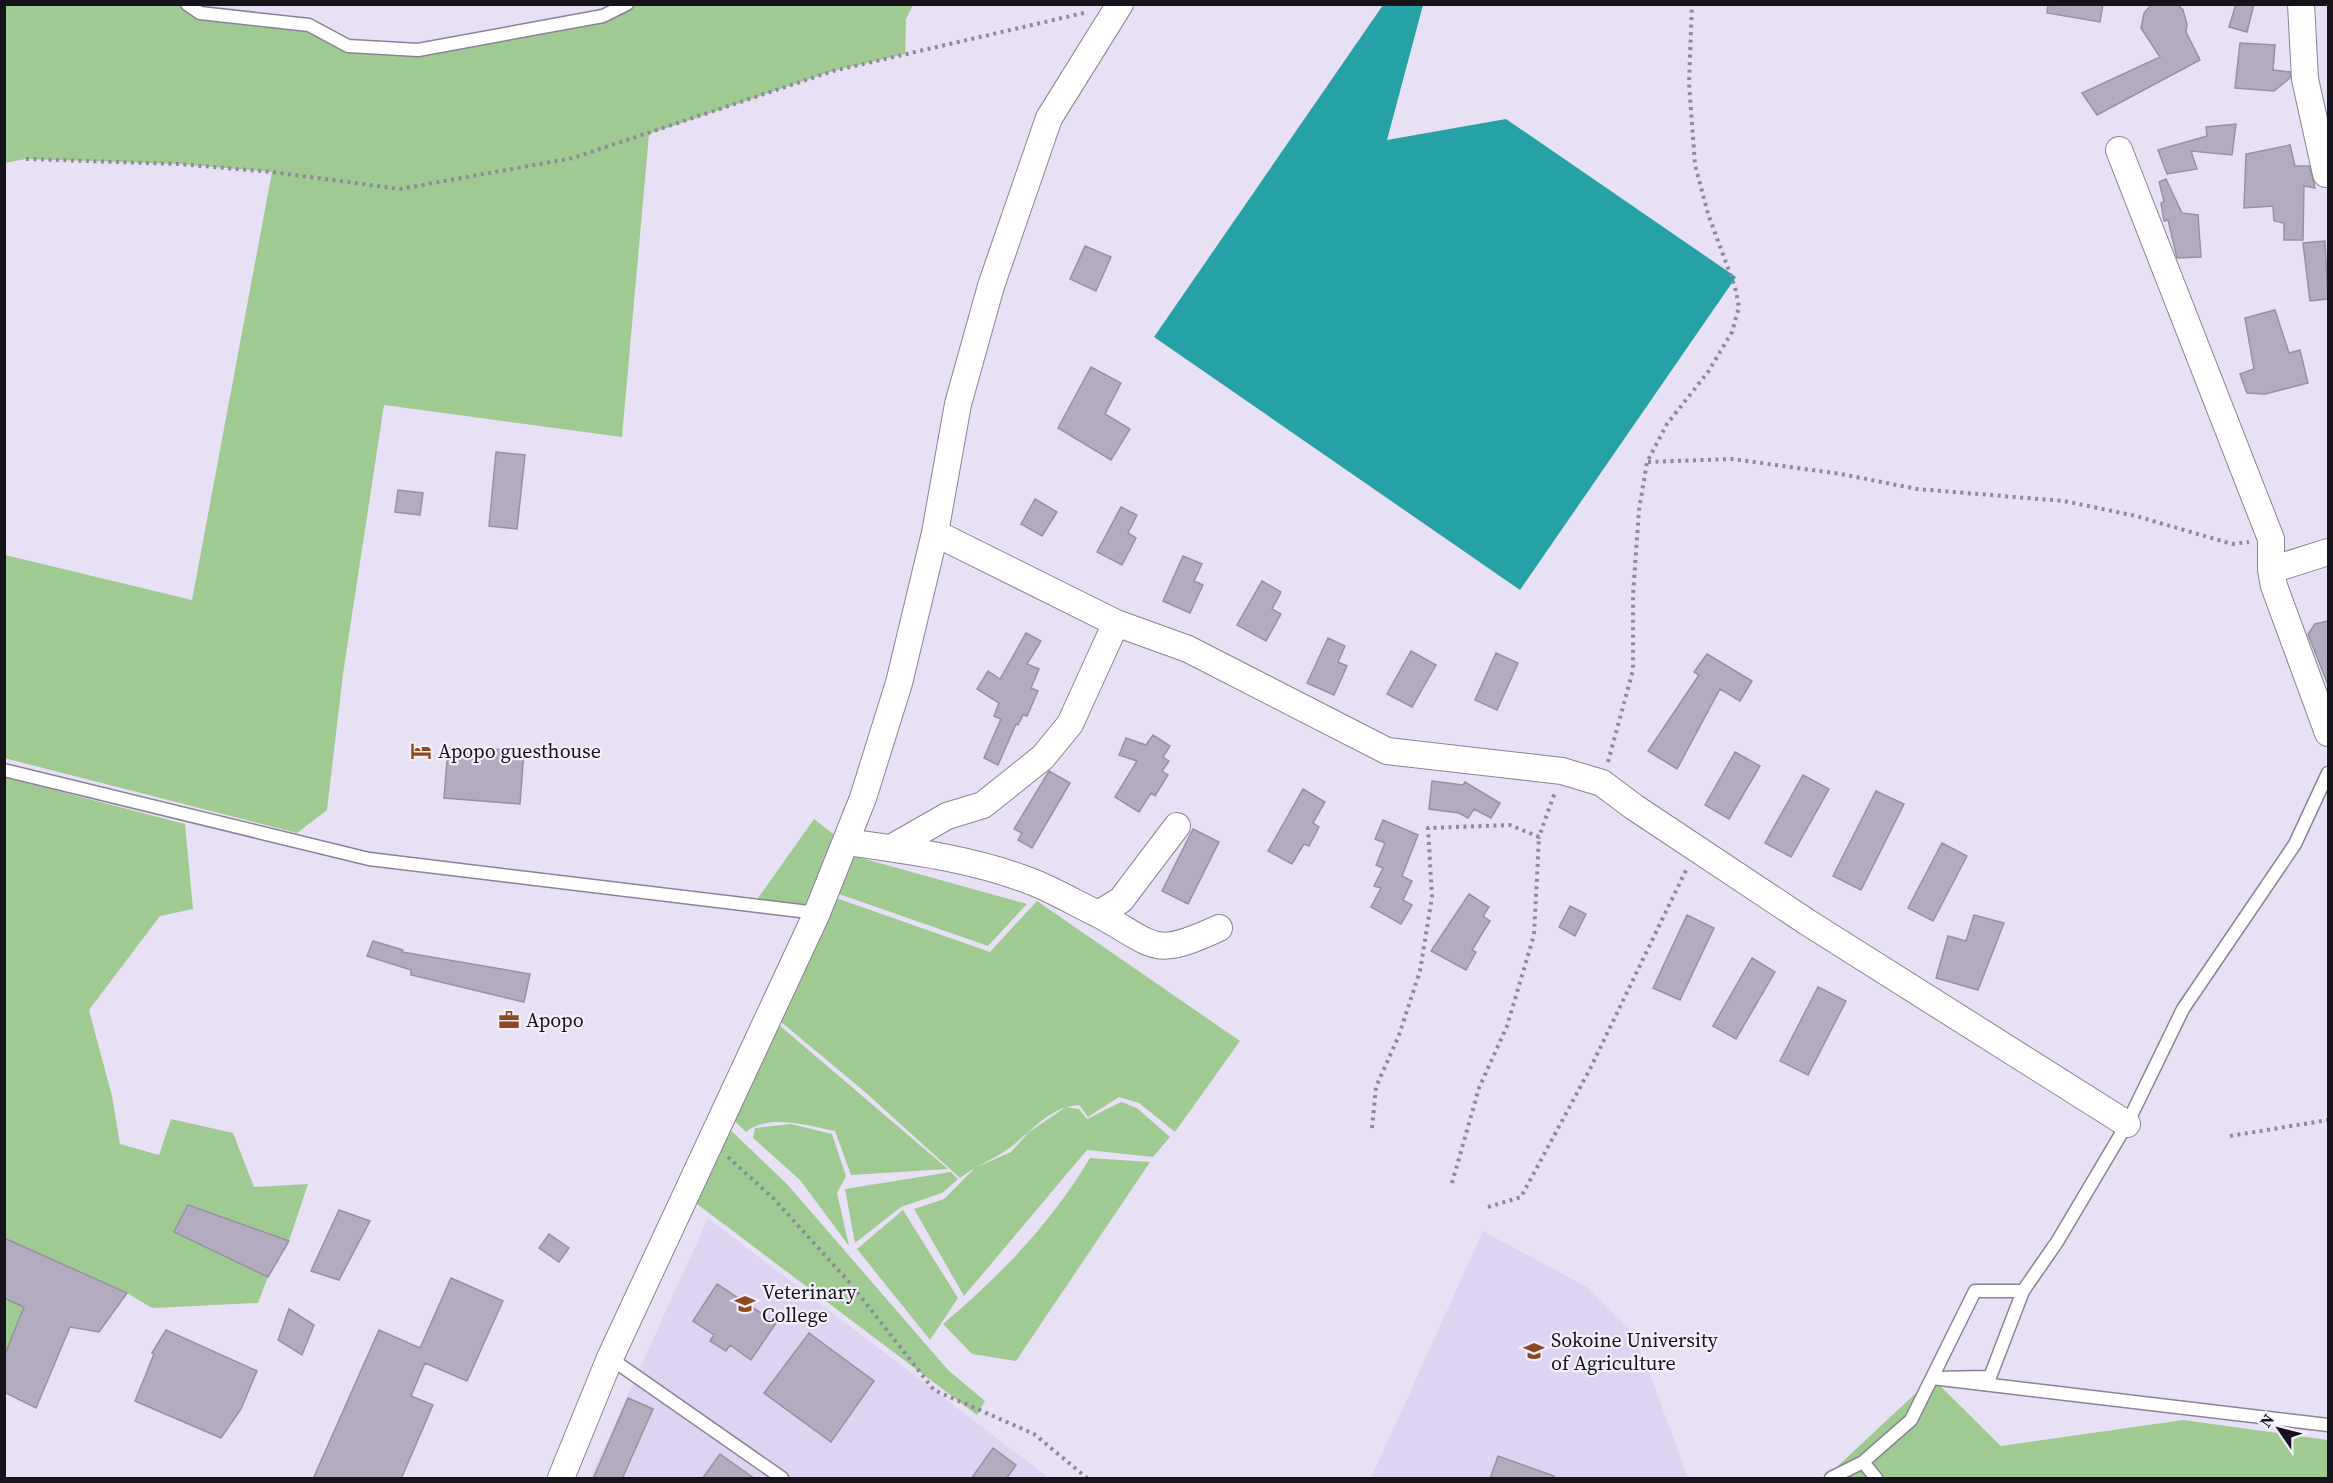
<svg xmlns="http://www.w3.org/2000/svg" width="2333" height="1483" font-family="'Source Serif 4',serif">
<rect width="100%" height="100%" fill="#e8e1f6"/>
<!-- built -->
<path fill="#ded4f1" d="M708,1218L1049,1478H590Z
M1483,1231L1587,1287L1629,1328L1650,1374L1688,1478H1371Z"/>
<!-- green -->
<path fill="#9fcb92" d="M5,5H199L200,13L309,25L349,46L418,50L603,16L627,5H913L906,19L905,54L833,71L649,134L622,437L384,405L343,674L327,810L297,833L4,758L5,555L192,600L272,172L179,164L26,159L5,163Z
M4,777L185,824L193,909L160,916L89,1010L112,1096L120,1144L159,1155L171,1119L233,1133L254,1187L308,1184L289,1241L188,1205L175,1232L268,1277L258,1303L152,1308L127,1293L5,1238Z
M814,819L841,840L813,909L756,901Z
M854,856L1027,904L988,946L839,894Z
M836,898L990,952L1037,901L1240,1041L1175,1132L1139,1103L1119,1097L1088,1117L1079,1105C1048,1107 1032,1132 1008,1149C993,1160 975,1166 960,1178L865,1092L774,1016Z
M772,1019L948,1169L851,1175L835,1131C808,1126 769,1113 746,1132L726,1113Z
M1121,1102L1137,1108L1170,1137L1153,1157L1087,1150L964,1296L914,1209L944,1199L975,1168L1011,1152L1029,1132L1066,1107L1079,1109L1087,1119Z
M723,1123L787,1184L948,1370L985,1401L977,1415L693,1201Z
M791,1124L832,1134L846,1176L837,1193L849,1246L800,1180L753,1138L755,1128Z
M1090,1158L1150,1162L1016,1361L972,1354L943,1324C1001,1275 1051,1223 1090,1158Z
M951,1172L958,1179L942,1193L901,1207L855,1243L845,1189Z
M903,1210L958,1298L930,1340L857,1249Z
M5,1298L24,1307L5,1357Z
M1932,1378L2001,1446L2183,1420L2328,1440V1478H1825Z"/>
<!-- water -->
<path fill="#26a1a6" d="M1383,5H1423L1387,140L1506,119L1736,277L1520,590L1154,337Z"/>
<!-- building -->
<path fill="#b3acc0" stroke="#9791a4" stroke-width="1.5" d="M2048,4H2103L2100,22L2047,13Z
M2152,4H2177L2183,10L2187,24L2186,32L2200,60L2097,115L2082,93L2160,57L2141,28L2144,13Z
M2236,4H2254L2247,32L2229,27Z
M2240,43L2275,45L2273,70L2290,72V78L2274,91L2235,88Z
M2236,124L2232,155L2191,151L2197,169L2167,174L2158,150L2207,136L2206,127Z
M2290,145L2295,166H2309L2314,183L2315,188L2304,186L2303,240H2284V223L2274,221L2273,206L2244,208L2246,154Z
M2166,179L2182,213L2198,215L2201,257L2177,258L2168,220L2164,221L2161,203L2164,201L2159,182Z
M2325,241L2328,299L2310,301L2303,243Z
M1085,246L1111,257L1096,291L1070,279Z
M2275,310L2289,353L2300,350L2308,383L2265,394L2247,393L2240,374L2254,369L2245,318Z
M1091,367L1121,383L1105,414L1130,429L1111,460L1058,428Z
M496,452L525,455L517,529L489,526Z
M398,490L423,493L420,515L395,512Z
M1035,499L1057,512L1042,536L1021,524Z
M1121,507L1137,515L1128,533L1136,538L1122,565L1097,552Z
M1183,556L1202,564L1194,581L1203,585L1190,613L1163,601Z
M1262,581L1281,592L1272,609L1281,614L1266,641L1237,625Z
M2328,621V685L2308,634L2315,624Z
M1026,633L1041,641L1027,664L1039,669L1031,688L1038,691L1027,716L1023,715L1018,725L1016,724L998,765L984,758L1001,719L994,716L999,703L977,689L988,671L1000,679Z
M1328,638L1345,646L1338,662L1347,666L1334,695L1307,683Z
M1411,651L1436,665L1412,707L1387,694Z
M1496,653L1518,663L1497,710L1475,700Z
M1707,654L1752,681L1740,701L1720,689L1677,769L1648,751L1699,675L1694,672Z
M1153,735L1170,746L1163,757L1169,761L1162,771L1168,775L1155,796L1151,793L1139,812L1115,797L1137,761L1119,755L1126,738L1146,745Z
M448,748L524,750L520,804L444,798Z
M1735,752L1760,766L1729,819L1705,805Z
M1049,771L1070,783L1032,848L1018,840L1022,833L1014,829Z
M1803,775L1829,789L1791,857L1765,843Z
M1432,781L1463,785L1465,782L1500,803L1491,818L1474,809L1468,818L1459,813L1429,809Z
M1303,789L1325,802L1313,823L1319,827L1309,846L1304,844L1292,864L1268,851Z
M1876,791L1904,804L1861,890L1833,876Z
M1383,820L1418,835L1402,876L1412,881L1403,900L1412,905L1401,924L1371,907L1381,888L1374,886L1383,868L1376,865L1385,843L1375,839Z
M1193,829L1219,842L1188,904L1162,891Z
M1942,843L1967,856L1933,921L1908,908Z
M1469,894L1489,907L1483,916L1490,921L1472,950L1476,952L1466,970L1431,951Z
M1570,906L1586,914L1575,936L1559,927Z
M1687,915L1714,928L1680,1000L1653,988Z
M1974,915L2004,923L1978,990L1936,978L1948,936L1966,941Z
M373,941L403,950L402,952L530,974L524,1002L411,975V970L367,956Z
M1752,958L1775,972L1736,1039L1713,1026Z
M1818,987L1846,1001L1808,1075L1780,1061Z
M188,1205L289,1241L268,1277L174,1232Z
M339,1210L370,1221L339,1280L311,1271Z
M549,1234L569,1248L559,1262L539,1248Z
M4,1238L127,1293L99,1332L70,1327L36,1408L4,1392V1357L24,1307L4,1298Z
M451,1278L503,1301L467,1381L425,1363L411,1396L433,1405L401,1479H313L379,1330L420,1348Z
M717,1284L776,1323L751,1360L730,1345L726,1351L710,1341L714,1335L693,1321Z
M289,1309L314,1325L302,1355L278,1340Z
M166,1330L257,1371L241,1409L221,1438L135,1401L154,1354L152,1353Z
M809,1333L874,1381L831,1442L764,1393Z
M628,1398L653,1409L622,1479H593Z
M993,1448L1016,1465L1006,1479H971Z
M720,1454L755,1479H702Z
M1498,1456L1554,1476V1479H1490Z"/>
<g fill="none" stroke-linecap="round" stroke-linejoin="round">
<!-- service casing -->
<g stroke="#898396" stroke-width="15">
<path id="service" d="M187,4L200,13L309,25L348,46L418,50L603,16L627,4
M4,770L369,859L817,913
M2023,1291L1990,1377L1932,1378L2328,1425
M610,1358L782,1478
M1863,1462L1876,1478
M1831,1478L1863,1462L1911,1420L1975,1291H2023L2057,1242L2127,1124L2183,1009L2295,844L2328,773"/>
</g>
<!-- minor casing -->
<g stroke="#898396" stroke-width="28">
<path id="minor" d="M2301,4L2305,79L2326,174
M2119,150L2271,539V570L2274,586L2328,733
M935,533L1116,623L1188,649L1387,751L1562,771L1602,783L1634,807L1807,922L2127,1124
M2271,570L2328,552
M846,842C910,851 975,859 1035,883C1057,892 1077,904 1098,914L1121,900L1177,826
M891,848L947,816L983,805L1043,757L1070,724L1116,623
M1098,914C1157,946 1152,959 1219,928
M561,1478L610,1358L817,913L863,798L899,683L935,533L958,404L991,286L1049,118L1120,4"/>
</g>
<!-- path -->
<path stroke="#8f8a99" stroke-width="4" stroke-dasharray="3 4.5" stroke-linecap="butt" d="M26,159L179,164L272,172L400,189L573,158L833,71L1088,12
M1648,462L1732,459L1841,474L1917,489L2064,501L2136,516L2232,544L2249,542
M1608,762L1633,670V595L1639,510L1647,462L1667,424L1708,372L1732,332L1739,307L1735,287L1708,214L1695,165L1689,83L1692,4
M1372,1128L1376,1087L1399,1035L1420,971L1432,897L1428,828L1510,825L1539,837L1555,792
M2230,1136L2328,1120
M728,1157L774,1199L850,1283L934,1390L1034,1434L1087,1478
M1452,1183L1479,1088L1507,1026L1534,935L1539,837
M1488,1207L1521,1197L1590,1069L1686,870"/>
<!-- service -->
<use href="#service" stroke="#fff" stroke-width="12"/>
<!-- minor -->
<use href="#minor" stroke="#fff" stroke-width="26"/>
</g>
<!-- icons -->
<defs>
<g id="hotel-bare" transform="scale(1.62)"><path d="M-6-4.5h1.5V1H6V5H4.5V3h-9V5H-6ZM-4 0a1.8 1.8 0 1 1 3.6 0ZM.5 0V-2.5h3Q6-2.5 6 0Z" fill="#8e491f" stroke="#f4f0fd" stroke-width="2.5" paint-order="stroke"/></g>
<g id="office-bare" transform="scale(1.62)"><path d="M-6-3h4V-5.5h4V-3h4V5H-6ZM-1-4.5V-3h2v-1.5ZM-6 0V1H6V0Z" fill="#8e491f" stroke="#f4f0fd" stroke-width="2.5" paint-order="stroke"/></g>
<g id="university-bare" transform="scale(1.62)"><path d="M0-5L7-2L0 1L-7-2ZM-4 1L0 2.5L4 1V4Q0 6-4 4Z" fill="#8e491f" stroke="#f4f0fd" stroke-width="2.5" paint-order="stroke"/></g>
</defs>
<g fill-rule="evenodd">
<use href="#hotel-bare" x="421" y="751"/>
<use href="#office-bare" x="509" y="1020"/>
<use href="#university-bare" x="745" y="1304"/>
<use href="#university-bare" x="1534" y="1351"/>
</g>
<g text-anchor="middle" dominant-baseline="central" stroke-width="4.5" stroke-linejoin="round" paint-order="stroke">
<!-- poi labels -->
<g font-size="20" fill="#16131a" stroke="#f4f0fd" text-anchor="start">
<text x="438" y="751">Apopo guesthouse</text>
<text x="526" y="1020">Apopo</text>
<text x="762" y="1292">Veterinary<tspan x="762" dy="23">College</tspan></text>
<text x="1551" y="1340">Sokoine University<tspan x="1551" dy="23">of Agriculture</tspan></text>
</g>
</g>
<!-- border -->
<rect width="2333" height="1483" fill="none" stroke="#16131a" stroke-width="12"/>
<!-- north arrow -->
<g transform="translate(2279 1429) rotate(305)" stroke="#f4f0fd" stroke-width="4.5" paint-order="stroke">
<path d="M0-4.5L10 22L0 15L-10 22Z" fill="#16131a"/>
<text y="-9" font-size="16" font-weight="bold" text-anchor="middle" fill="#16131a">N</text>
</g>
</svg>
